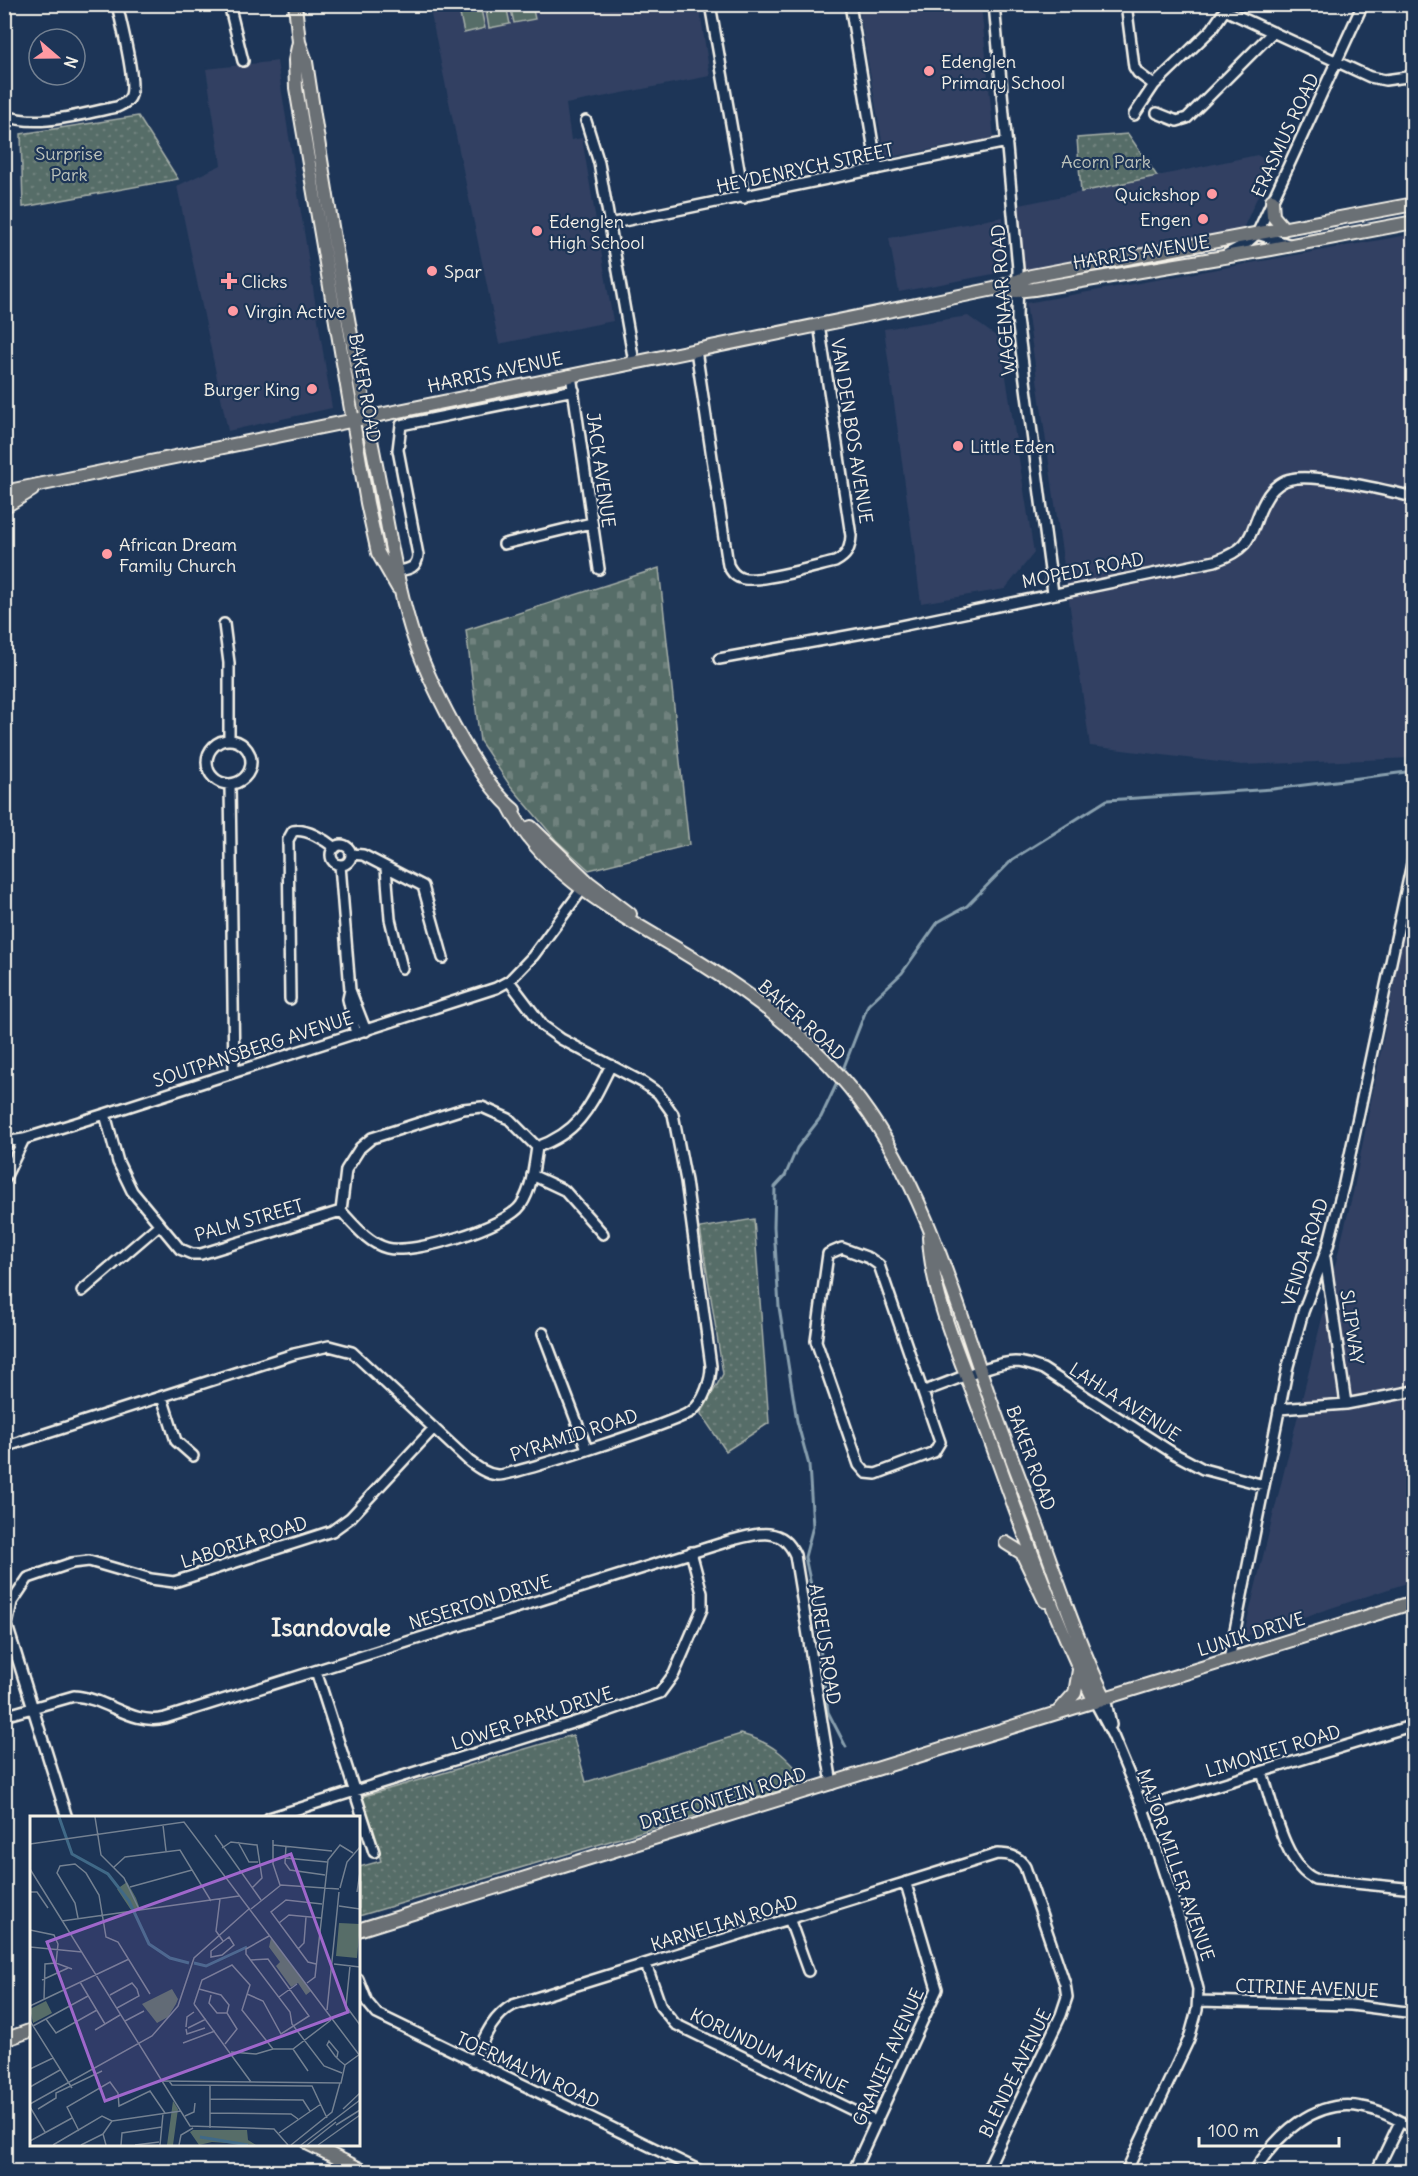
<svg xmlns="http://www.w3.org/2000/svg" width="1418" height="2176" font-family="Delius,sans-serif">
<defs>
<pattern id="cemetery-stones" width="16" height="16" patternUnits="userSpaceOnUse" patternTransform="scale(1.5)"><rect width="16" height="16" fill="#576d68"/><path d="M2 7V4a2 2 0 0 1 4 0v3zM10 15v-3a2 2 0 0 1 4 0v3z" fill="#70827e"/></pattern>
<pattern id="park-dots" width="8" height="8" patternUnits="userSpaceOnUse" patternTransform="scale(1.5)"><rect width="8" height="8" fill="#576d68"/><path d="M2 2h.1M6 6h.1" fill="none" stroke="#70827e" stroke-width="1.8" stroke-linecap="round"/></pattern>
</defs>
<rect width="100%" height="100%" fill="#1d3557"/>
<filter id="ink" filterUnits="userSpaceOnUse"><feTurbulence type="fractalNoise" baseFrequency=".0167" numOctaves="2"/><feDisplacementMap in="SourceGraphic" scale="12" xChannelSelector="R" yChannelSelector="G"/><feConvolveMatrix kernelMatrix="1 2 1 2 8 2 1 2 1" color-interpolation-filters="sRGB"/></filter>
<g filter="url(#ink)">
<!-- built -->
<path fill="#304062" d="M429,5H699L710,76L566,104L571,140L582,138L613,321L499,344Z
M858,5H981L994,138L885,158Z
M277,61L332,408L228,431L177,186L221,165L206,69Z
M1257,155L1272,164L1243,229L1023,271L1015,206Z
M1003,217L1004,272L899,292L889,238Z
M1413,234V758L1242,765L1090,746L1026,303Z
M968,316L1000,339L1034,553L1005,589L921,603L884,329Z
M1413,887V1581L1243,1637L1353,1193Z"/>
<!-- cemetery -->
<path fill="url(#cemetery-stones)" stroke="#a6afa8" stroke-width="1.5" d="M659,568L689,845L589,870L556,840L509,784L480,741L466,630Z"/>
<!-- park -->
<path fill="url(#park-dots)" stroke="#a6afa8" stroke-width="1.5" d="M138,116L178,179L23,207L21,134Z
M1128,134L1157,176L1081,192L1077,138Z
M754,1219L769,1423L726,1451L701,1414L723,1374L700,1228Z
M741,1734C774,1743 787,1757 808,1782L359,1916V1867L381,1861L361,1797L573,1735L586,1782Z"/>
<!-- garden -->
<path fill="#576d68" stroke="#a6afa8" stroke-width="1.5" d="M458,5H480L485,28L464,33Z
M485,5H506L510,24L489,28Z
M510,5H532L535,19L514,23Z"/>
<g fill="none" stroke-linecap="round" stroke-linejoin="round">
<!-- stream -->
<path stroke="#889fae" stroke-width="3" d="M842,1072L868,1005L902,973L938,922L967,906L1013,859L1107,800L1273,789L1414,771
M838,1081L821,1117L797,1148L785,1176L775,1187L774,1227L779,1307L797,1421L809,1465L813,1526L805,1557L814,1599L828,1712L846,1747"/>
<!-- minor casing -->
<g stroke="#f4f1e8" stroke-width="14">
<path id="minor" d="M229,4L243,61
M710,4L744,198
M850,4L877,169
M994,4L1018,269L1017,319L1053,593
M1126,4L1134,67L1138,73L1154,85
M1227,11L1370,77L1385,80L1414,76
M1157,113L1177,121L1187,118L1273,32
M4,115C38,129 83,113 117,107C123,104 129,102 131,95C136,79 121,23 117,4
M1134,115L1154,85L1212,29L1229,4
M586,121L599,163L634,362
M609,224L1007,142
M1257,234L1288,244
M1227,254L1247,243L1257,234L1363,4
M696,350L728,565C731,571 734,576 741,578C755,584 817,566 835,562C847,556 850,549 851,536L819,324
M571,375L599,569
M504,544L591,523
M398,571C409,569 417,568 418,555L398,450L401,425L574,390
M224,624L229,663V740
M719,659L891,628L1215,561C1261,545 1247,527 1269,494C1274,487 1283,480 1291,479C1316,473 1387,491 1414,497
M207 762a22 22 0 1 1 44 0a22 22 0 1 1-44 0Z
M230,785L234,1072
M331 855a10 10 0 1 1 20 0a10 10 0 1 1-20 0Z
M351,854L363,855L423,886L443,958
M340,865L350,990L348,999L356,1034
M386,868L390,919L402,968
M350,990L366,1031
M290,999L288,840L293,831C306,828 325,840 335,848
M105,1114L118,1162L132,1191L180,1249L192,1254H201L341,1211
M4,1142L24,1139L105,1114L496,988L509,981L533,956L586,884
M537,1147C582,1131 591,1104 611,1065
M532,1175L564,1190L603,1234
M4,1180L24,1139
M341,1211L346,1170L360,1148L372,1138L463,1109L482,1107L509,1119L537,1147
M341,1211C354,1225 368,1243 387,1248C413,1255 506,1227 521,1205C532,1188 534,1167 537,1147
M842,1248L869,1258L879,1265L940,1442L934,1452L876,1474L866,1473L859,1465L816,1341L828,1254Z
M1325,1258L1346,1404
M82,1291L159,1225
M543,1333L587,1449
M924,1391C951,1383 988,1363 1015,1362C1025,1362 1034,1366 1043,1369L1173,1453L1203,1469L1264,1485
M162,1397L176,1441L193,1456
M1279,1409L1346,1404L1414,1391
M4,1447L294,1354L329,1346L352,1352L469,1461C477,1467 486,1474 497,1475C513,1476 680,1421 692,1411C704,1401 711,1381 711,1366L686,1181L673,1114L658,1093L642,1082L561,1039L543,1026L509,981
M1229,1660L1288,1366L1303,1312L1328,1246L1344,1183L1414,854
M316,1671L374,1852
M1105,1698L1111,1725
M1095,1702L1113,1736L1143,1808L1180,1921L1198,1989L1197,2010L1189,2039L1126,2172
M4,1716L74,1696C107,1698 132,1726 165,1718L729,1541C755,1534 782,1524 795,1555L832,1784
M1262,1772C1272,1802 1285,1867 1315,1879L1414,1889
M1143,1808L1414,1725
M67,1818L7,1625L12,1602L28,1578L72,1563L89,1561L151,1579L174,1582L332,1531L350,1518L434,1428
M269,1818L591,1717L660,1693L674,1674L702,1609V1593L691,1552
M790,1921L808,1971
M646,1964L661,2007L675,2024L877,2122
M358,1979L367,2002L377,2014L703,2172
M1198,2001L1351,2005L1414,2013
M473,2062C483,2041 491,2017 513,2005L997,1854C1009,1854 1019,1856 1025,1867L1065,1984L1067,1997L1061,2015L986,2172
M853,2172L937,1989L906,1884
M1254,2172C1276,2135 1315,2098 1362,2107C1381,2110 1397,2120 1414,2128
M1376,2172L1400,2122"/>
</g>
<!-- major casing -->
<g stroke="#f4f1e8" stroke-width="16">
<path id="major" d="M295,4L299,42L295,61L296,88L367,503L378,553L398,588
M299,42L306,62C326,197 349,332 376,465C387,520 395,576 411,629C426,677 476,779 514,810
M1272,200L1273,216L1284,229
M995,289L1016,291L1034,289L1271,249L1414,222
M4,492L994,289L1031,276L1414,204
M4,507L32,490
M509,806C549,886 640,923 710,969C765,1004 821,1049 860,1101C919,1180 949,1278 980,1370C998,1423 1018,1475 1038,1527C1059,1585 1078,1643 1105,1698
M531,827L588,882L630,914
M929,1237C932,1299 961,1359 982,1417C1017,1513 1050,1610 1095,1702
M1006,1543L1022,1553L1045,1601
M1059,1711L1075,1693L1079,1670
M358,1930L1414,1602
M4,2040L32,2030
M309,2144L366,2172"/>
</g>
<!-- minor -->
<use href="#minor" stroke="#1d3557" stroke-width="9"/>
<!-- major -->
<use href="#major" stroke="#6b6f75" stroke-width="12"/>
</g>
</g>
<!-- markers -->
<g fill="#ff9aa2" stroke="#1d3557" stroke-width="2">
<circle cx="929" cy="71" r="6"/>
<circle cx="1212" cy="194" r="6"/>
<circle cx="1203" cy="219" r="6"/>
<circle cx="537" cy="231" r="6"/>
<circle cx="432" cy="271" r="6"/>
<path d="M226 272h6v6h6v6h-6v6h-6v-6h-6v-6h6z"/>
<circle cx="233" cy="311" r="6"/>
<circle cx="312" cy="389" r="6"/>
<circle cx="958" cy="446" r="6"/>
<circle cx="107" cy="554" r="6"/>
</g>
<g text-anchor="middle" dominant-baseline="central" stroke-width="4.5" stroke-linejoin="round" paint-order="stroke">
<!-- poi labels -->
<g font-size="18" fill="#f4f1e8" stroke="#1d3557" text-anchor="start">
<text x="941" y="61">Edenglen<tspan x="941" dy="21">Primary School</tspan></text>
<text x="1200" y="194" text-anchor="end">Quickshop</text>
<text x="1191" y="219" text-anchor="end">Engen</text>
<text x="549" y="221">Edenglen<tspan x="549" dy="21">High School</tspan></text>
<text x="444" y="271">Spar</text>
<text x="241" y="281">Clicks</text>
<text x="245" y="311">Virgin Active</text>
<text x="300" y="389" text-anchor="end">Burger King</text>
<text x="970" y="446">Little Eden</text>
<text x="119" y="544">African Dream<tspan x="119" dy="21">Family Church</tspan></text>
</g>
<!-- street labels -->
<g font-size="18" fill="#f4f1e8" stroke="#1d3557">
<text transform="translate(1285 135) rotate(-65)">ERASMUS ROAD</text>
<text transform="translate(805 168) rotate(-12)">HEYDENRYCH STREET</text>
<text transform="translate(1141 252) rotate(-9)">HARRIS AVENUE</text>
<text transform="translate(1003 300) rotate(-94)">WAGENAAR ROAD</text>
<text transform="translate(495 372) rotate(-12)">HARRIS AVENUE</text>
<text transform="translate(365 388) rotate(80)">BAKER ROAD</text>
<text transform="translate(852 431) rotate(81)">VAN DEN BOS AVENUE</text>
<text transform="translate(601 470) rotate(82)">JACK AVENUE</text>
<text transform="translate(1083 570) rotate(-11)">MOPEDI ROAD</text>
<text transform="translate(802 1020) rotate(42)">BAKER ROAD</text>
<text transform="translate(253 1049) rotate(-18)">SOUTPANSBERG AVENUE</text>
<text transform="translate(249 1220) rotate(-16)">PALM STREET</text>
<text transform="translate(1305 1252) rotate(-72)">VENDA ROAD</text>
<text transform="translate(1352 1327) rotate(82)">SLIPWAY</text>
<text transform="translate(1125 1402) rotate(33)">LAHLA AVENUE</text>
<text transform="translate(574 1435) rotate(-18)">PYRAMID ROAD</text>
<text transform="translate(1031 1458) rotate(70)">BAKER ROAD</text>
<text transform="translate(244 1542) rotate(-18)">LABORIA ROAD</text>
<text transform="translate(480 1602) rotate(-17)">NESERTON DRIVE</text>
<text transform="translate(1251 1634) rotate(-17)">LUNIK DRIVE</text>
<text transform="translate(825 1644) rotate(81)">AUREUS ROAD</text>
<text transform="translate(532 1718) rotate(-18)">LOWER PARK DRIVE</text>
<text transform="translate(1273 1751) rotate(-17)">LIMONIET ROAD</text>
<text transform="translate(723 1798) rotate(-17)">DRIEFONTEIN ROAD</text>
<text transform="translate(1176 1865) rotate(71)">MAJOR MILLER AVENUE</text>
<text transform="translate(724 1923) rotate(-17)">KARNELIAN ROAD</text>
<text transform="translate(1307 1988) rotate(2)">CITRINE AVENUE</text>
<text transform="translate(769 2051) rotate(26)">KORUNDUM AVENUE</text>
<text transform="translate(888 2057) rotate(-66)">GRANIET AVENUE</text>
<text transform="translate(528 2070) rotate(25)">TOERMALYN ROAD</text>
<text transform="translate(1015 2073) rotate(-64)">BLENDE AVENUE</text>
</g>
<!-- park labels -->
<g font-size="18" fill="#bdc3bb" stroke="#1d3557">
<text x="69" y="153">Surprise<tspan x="69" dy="21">Park</tspan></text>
<text x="1106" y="161">Acorn Park</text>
</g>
<!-- district labels -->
<g font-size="24" font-weight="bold" fill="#f4f1e8" stroke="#1d3557">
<text x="331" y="1627">Isandovale</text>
</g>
</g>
<!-- overview -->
<g transform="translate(30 1816)">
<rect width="330" height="330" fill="#1d3557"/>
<path d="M142,173L148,183L146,188L138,201L127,207L112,188Z" fill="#576d68"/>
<path d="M97,66L106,82L110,93L101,94L87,73ZM309,107L330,108L327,142L306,140ZM241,122L281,175L276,179L268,167L261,171L246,150L250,146L239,131ZM143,285L148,293L143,329H137ZM163,314H217L218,324L226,329L182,326L169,329L160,316Z" fill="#576d68"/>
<path d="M16,185L22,197L3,207L0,193Z" fill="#576d68"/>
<path fill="none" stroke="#406987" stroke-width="3" d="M29,1L42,38L78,58L99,85L119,128L140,142L159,147M164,147L176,150L217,131M170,321L218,329"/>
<path fill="none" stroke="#738091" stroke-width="1.5" d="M65,1L71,39L94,62L109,93M133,9L136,35M185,19L231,84M243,24V48L250,69M208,26L219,46H228M0,28L154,6L330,240M243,29L302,35M256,30L255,47L260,54L295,59M192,32L201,26L227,29L232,62L222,72M255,42L297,46M84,51L95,41L150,34L181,85M0,53L160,310L244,313L258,329M100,71L162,54M310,72L317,46L330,31M0,76H7L18,92M327,76L330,56M190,83L186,115L193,125M309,90L330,93M221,93L251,69L309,73M48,102L45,87L27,57L30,50L45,48L56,57L69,79L76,121L88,126L120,178M32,105L209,80M249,107L259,99L291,102M0,114L24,119L28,128L26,147M239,120L216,133V138L260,196L262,208L294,250L312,257M199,121L204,129L192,139L181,141V135ZM0,131L52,136M268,133L274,127L276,101M286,148L278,146L241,96L256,84L292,88M304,148L330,151M320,150L316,190L330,209M12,164L38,152M50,166L75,208M277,167L285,161L298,44L310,29L323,37M169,173L191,179L199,189L197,197M217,178L233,185L251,218L279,200L238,143L220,144M80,179L102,167L107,173L109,180L87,192M181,179L179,187L187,197H197M249,181L267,168M14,184L15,148L26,147L42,153M164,188L172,164L202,149L220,169L212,194L243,233H263L301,204M164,188L221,266M0,190L99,143M297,194L309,76M16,203L26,217L67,194M0,205L42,272M95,205L114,195M3,210L58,180M156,211L157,201L164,196M158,212L176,203M156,213L157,218L175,212M65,214L90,199M153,227L185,215M195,228L207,213L197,197M263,233L278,255M201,236L226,238L243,233M307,241L308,236L299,225L297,229L305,240L310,245L315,249M0,253L23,242M130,265L311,267L315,249L330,238M139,265L142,269L282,270L297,302M0,271L30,254M180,283L273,284L280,295M0,288L122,220L148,190L164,142L220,92M0,291L15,316M8,293L26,282V277L72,255M313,293L330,277M180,297L261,298L268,303M155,300L164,296L165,287M82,305L151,295M306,309L330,294M180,312V269M49,315L37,291L80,266L88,277L89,290L120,275L135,297M249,317L291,288M0,325L42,302M23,329L72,300L82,305M51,329L73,318M76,329L73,318L82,305M91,329L92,317L132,311M105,329L129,326M130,329L133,298M149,329L151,319L163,312M261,329L302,296L310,267M271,329L330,284M277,329L306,306M288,329L330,299"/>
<path fill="#9f67cb" fill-opacity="0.15" stroke="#9f67cb" stroke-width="3" d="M261,38L318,196L75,285L17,126Z"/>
<rect width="330" height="330" fill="none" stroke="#f4f1e8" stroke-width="3"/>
</g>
<!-- margin -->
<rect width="1418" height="2176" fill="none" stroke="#1d3557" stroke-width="24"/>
<rect x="12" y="12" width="1394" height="2152" fill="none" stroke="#f4f1e8" stroke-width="2" filter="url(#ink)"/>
<!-- north arrow -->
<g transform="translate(57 57) rotate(110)"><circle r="28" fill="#1d3557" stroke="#738091" stroke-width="1.5"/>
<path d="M0-4.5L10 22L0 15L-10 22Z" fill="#ff9aa2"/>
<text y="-9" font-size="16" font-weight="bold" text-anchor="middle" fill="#f4f1e8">N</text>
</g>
<!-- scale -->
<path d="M1199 2137v9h140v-9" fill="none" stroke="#f4f1e8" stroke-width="3"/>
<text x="1208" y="2137" font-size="18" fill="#f4f1e8" stroke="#1d3557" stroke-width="4.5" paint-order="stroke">100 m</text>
</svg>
